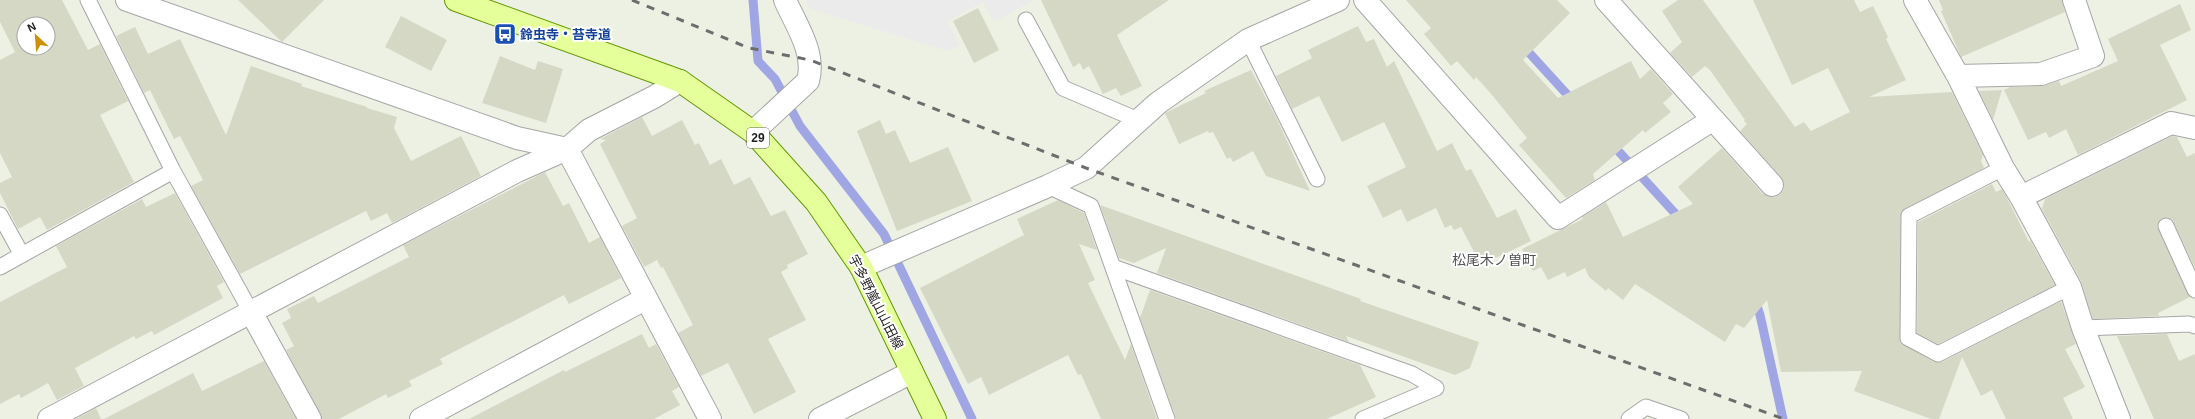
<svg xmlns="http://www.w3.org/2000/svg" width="2195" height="419" font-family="Arial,'Noto Sans JP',sans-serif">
<rect width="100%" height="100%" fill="#ecf1e4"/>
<!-- parking -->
<path fill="#ebebeb" d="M805,0H1034L994,22L983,2L947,21L960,45L948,51L808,8Z"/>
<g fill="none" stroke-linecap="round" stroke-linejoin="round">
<!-- stream -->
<path stroke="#a0a6e3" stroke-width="9" d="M753,0L758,61L775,79L800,126L884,234L972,419
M1522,45L1574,102
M1611,143L1682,221
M1753,301L1757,306L1760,315L1783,419"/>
</g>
<!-- building -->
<path fill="#d5d8c4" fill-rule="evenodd" d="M0,0H62L88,50L100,44L128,101L100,115L134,182L47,230L40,217L18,229L0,193V183L12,177L0,153V60L15,52L0,22ZM24,24H48V48H24Z
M238,0H324L282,42Z
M1041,0H1169L1117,35L1142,86L1121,96L1116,88L1103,94L1089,66L1083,70L1080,63L1073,67Z
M1406,0H1557L1570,13L1523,60L1558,98L1631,61L1640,79L1651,69L1673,94L1663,103L1671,112L1645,133L1643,130L1593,174L1595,180L1566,198L1519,145L1527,138L1492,95L1476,77L1474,80L1457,61L1451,66L1424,34L1431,28Z
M1678,0H1703L1795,127L1804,122L1811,131L1850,112L1828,68L1792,85L1753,0H1854L1860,12L1873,6L1888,37L1886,39L1906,80L1869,97L1952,92L1983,155L1981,161L1984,168L1901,212L1900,342L1934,362H1942L2061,301L2076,344L2065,349L2085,387L2063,398L2073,419H2006L1992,390L1981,396L1962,357L1939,419H1931L1854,391L1862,371L1781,372L1767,300L1744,328L1736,324L1725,342L1635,284L1623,300L1608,288L1606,291L1589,277L1585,268L1567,277L1565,272L1548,280L1541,267L1533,271L1522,249L1583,219L1582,217L1606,202L1623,237L1693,204L1678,187L1722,148L1763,194L1774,197L1780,195L1784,189V183L1781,177L1740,131L1747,124L1744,121L1745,120L1710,70L1705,66L1692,77L1670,53L1682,42L1662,11Z
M1939,0H2062L2065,12L1961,57L1941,11L1943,10Z
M2180,4L2191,30L2160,45L2187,100L2078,155L2066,129L2049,138L2046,132L2028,140L2004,90L2010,87L2042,86L2059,81L2061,86L2118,61L2108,39Z
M978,8L999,50L974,63L953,21Z
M401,16L447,40L431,71L385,47Z
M1358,26L1366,42L1374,39L1387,67L1394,61L1437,151L1452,143L1466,171L1471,169L1497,218L1516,209L1531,241L1481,265L1461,227L1454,230L1451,225L1445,228L1436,208L1407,222L1401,209L1383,218L1367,186L1406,167L1384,122L1342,142L1319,96L1292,109L1276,76L1312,58L1308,50Z
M135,27L148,54L180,39L226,135L251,66L302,84L301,86L367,107V108L397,117L394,128L411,161L461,136L481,176L392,223L387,213L371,221L366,211L240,274L191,186L203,180L180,136L174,139L150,90L144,93L116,36Z
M500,56L535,70L538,61L563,69L546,123L482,103Z
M1251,70L1276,117L1310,191L1266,176L1253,151L1233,162L1230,157L1227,159L1213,132L1209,133L1208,131L1179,144L1165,113L1206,93L1204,91Z
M2002,90L1993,120L1979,91Z
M642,117L652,136L682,120L695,145L699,143L710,165L721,159L734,185L750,177L771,216L785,210L808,254L787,265L788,268L781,272L806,320L768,339L796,392L754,414L728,363L701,376L678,333L693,325L663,267L661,268L657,260L644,267L622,226L637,218L600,144L606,140L600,139Z
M880,120L886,134L895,130L910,163L948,147L972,201L897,231L857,131Z
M2173,136L2177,137L2187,157L2195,153V268L2172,219L2162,218L2157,226L2190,297L2158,313L2159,316L2093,319L2081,281L2042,209L2045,199Z
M545,172L563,206L569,203L589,243L600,237L621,278L569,304L564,295L440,359L443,364L409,381L412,386L388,398L386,394L339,419H322L286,350L294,346L282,323L291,318L287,309L314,296L318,303L409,257L403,245Z
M1992,184L1996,192L2002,189L2007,198L2029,242L2030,240L2055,285L1938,344L1917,333L1918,222Z
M175,193L224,282L217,286L223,298L154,335L152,331L136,339L134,336L75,368L84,386L57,400L48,383L21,398L19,394L0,404V302L67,267L56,246L142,199L146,207Z
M1058,200L1084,213L1097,250L1079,244L1095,280L1088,283L1125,360L1131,344L1157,419H1101L1081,374L1078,375L1068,355L989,395L981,377L968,384L920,288L1024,235L1017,219Z
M1100,205L1361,299L1360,301L1479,342L1470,368L1455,375L1346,336L1349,342L1157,273L1166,248L1134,263L1119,258Z
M1150,290L1360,365L1376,397L1327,419H1176L1140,318Z
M642,334L649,348L656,344L679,387L672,391L680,405L654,419H469L564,370L565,372Z
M2167,334L2179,361L2195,354V419H2154L2117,336Z
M264,361L296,419H104L193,373L202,391Z
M96,408L101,419H76Z"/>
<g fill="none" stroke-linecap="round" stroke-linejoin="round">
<!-- lane casing -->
<g stroke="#a6a6a6" stroke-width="17">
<path id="lane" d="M88,0L173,171L251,312
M1026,20L1063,88L1138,120
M1248,40L1317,179
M2003,168L1909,216L1908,338L1938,354L2070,287
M1048,186L1091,206L1167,419
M0,215L22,255
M2166,226L2195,290
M0,267L173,171
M1113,267L1412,374L1436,388
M2083,328L2189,324L2195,326
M1363,419L1436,388
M1629,419L1646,407L1681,419"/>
</g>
<!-- street casing -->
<g stroke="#a6a6a6" stroke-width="24">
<path id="street" d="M127,0L517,138L567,149L710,419
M1365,0L1558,218L1712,120
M1606,0L1772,185
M1915,0L1958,76L2003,168L2021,197L2070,287L2083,328L2119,419
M1958,76L2041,74L2093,56L2074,0
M753,132L808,81C816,53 796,25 785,0
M2021,197L2171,123L2195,128
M861,267L1048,186L1086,168L1158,103L1248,40L1338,0
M251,312L310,419
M49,419L517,171L567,149L589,130L654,97L680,81
M421,419L645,299
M820,419L912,372"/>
</g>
<!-- primary casing -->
<g stroke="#629a00" stroke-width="24">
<path id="primary" d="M456,0L680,81L753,132L816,202L861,267L935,419"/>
</g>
<!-- lane -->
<use href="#lane" stroke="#fff" stroke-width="15"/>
<!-- street -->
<use href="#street" stroke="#fff" stroke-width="22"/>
<!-- primary -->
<use href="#primary" stroke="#e5ff9b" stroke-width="22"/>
<!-- rail -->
<path stroke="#6d6d6d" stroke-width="3" stroke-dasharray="8 8" stroke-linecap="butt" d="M632,0L749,48L810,60L1086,168L1784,419"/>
</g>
<!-- icons -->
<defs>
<g id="bus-square" transform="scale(1.15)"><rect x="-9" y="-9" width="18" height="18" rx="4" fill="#1a4fb4" stroke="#fff"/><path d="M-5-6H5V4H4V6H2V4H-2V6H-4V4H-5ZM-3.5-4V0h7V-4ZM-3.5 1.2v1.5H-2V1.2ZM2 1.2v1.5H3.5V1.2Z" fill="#fff"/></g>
</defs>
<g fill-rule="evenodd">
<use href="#bus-square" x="505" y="34"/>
</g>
<g text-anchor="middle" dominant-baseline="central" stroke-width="4" stroke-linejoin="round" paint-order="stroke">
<!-- shield labels -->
<rect fill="#fff" stroke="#626262" stroke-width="1" x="747" y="128" width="22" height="20" rx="3"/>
<g font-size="12" font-weight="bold" fill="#1f1f1f">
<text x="758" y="138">29</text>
</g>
<!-- transit labels -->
<g font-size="13" font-weight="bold" fill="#164399" stroke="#fff" text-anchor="start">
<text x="520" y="34">鈴虫寺・苔寺道</text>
</g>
<!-- street labels -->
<g font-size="13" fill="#1f1f1f" stroke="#fff">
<text transform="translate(876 302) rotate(63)">宇多野嵐山山田線</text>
</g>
<!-- neighbourhood labels -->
<g font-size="14" fill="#525252" stroke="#fff">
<text x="1494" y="260">松尾木ノ曽町</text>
</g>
</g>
<!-- north arrow -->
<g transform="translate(36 36) rotate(334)"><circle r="19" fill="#ffffff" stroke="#a5a5a5"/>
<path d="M0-3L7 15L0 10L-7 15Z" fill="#ce8f00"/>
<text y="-6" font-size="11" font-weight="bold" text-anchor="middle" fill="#1f1f1f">N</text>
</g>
</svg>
